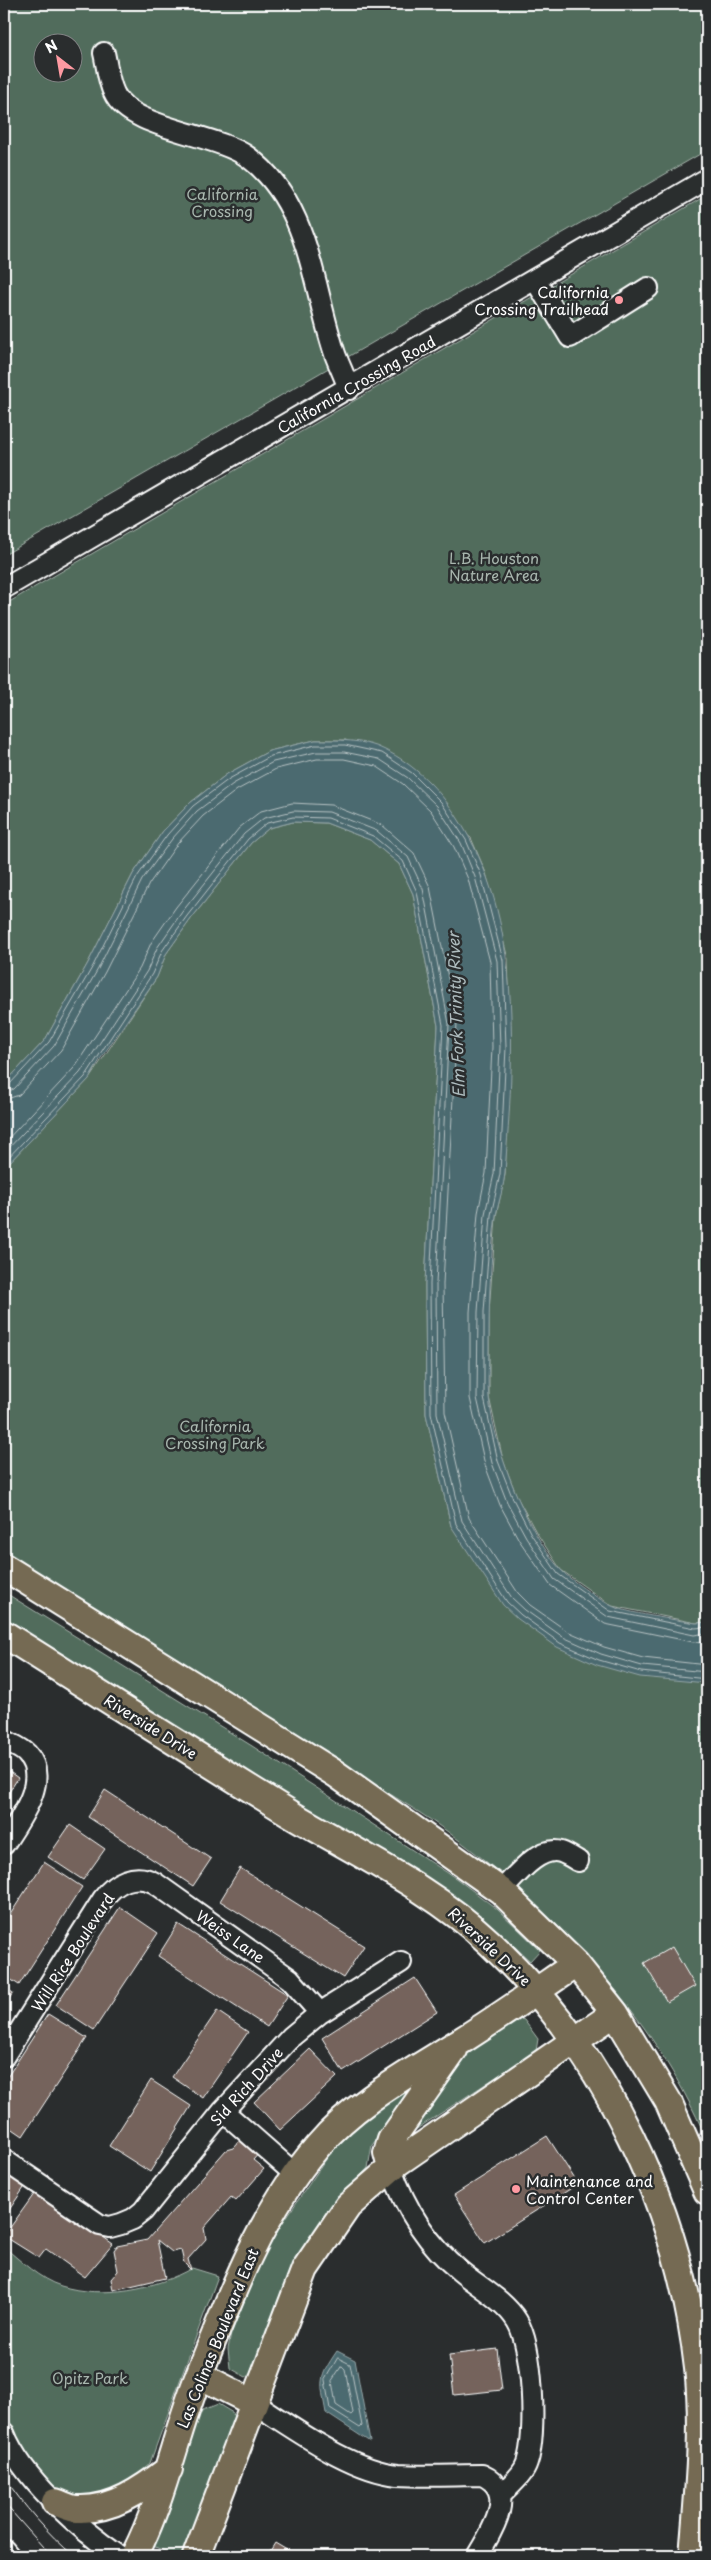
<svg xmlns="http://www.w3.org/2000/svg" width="711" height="2560" font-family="'Playpen Sans',sans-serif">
<rect width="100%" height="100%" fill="#2a2d2e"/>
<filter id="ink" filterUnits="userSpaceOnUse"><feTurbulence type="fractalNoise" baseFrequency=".02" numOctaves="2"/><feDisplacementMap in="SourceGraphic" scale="10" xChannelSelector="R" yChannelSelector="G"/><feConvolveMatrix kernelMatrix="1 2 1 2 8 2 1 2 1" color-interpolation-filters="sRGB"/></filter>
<g filter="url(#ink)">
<!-- green -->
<path fill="#516c5c" stroke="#a8b6ae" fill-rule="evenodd" d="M4,4H707V150L4,555ZM42,42H72V72H42Z
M707,195V1622L696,1623L612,1606L561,1570L536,1532L517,1497L503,1460L489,1397V1312L496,1216L505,1175L511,1047L508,959L486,873L471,838L346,740H315L269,751L227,774L190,803L163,831L133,874L88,963L45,1040L4,1084V605Z
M293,822L326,823L370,840L399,864L413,894L438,1026L425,1284L426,1414L451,1526L704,1684L707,1683V2140C653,2014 557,1913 448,1832C404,1800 351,1772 305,1743C205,1679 104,1616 4,1553V1168L89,1079L157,977L166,954L191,919L251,843L269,828Z
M4,1592L252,1746L457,1879L497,1909L540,1950L530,1961L485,1919L446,1890L386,1858L4,1621Z
M519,2018L524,2020L538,2039L536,2051L409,2134L405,2129L476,2044Z
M413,2082L421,2084L372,2145L368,2168L354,2182L310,2238L289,2274L250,2374L246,2377L230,2368L228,2349L231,2334L256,2271L275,2234L340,2139L353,2126Z
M4,2247C21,2261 39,2279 61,2286C102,2299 156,2289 192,2268L218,2276L150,2463L137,2479L100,2496H79L59,2489L43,2478L26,2456L14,2434L4,2407Z
M218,2404L233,2413L234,2419L184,2556H176L153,2546L198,2412Z"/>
<!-- water -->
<path fill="#4c6a6f" stroke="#94a6a9" d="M315,740C337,740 365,739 385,750C414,764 440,790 457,817C524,918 514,1056 505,1172C504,1186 499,1201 496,1215C490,1258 489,1304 489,1348C489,1364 487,1381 489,1397C494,1449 526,1530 560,1569C570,1580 596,1597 610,1605C624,1613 677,1620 696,1623L707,1622V1683L640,1677L597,1665L557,1647L518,1619L503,1605L451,1526L426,1414L425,1284L438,1026L413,894L399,864L370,840L326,823L293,822L269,828L251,843L191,919L166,954L157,977L101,1058L89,1079L4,1168V1084L45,1040L88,963L133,874L163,831L190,803L227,774L269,751Z
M337,2351L355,2360L370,2442L326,2413C320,2380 318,2379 337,2351Z"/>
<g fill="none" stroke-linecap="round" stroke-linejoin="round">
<!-- shore -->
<path stroke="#b7c3c5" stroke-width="1" d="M4,1087L9,1085L49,1042L93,966L137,877L167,835L193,806L229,779L271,756L315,745H345L382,753L412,773L441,802L466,840L481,875L503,960L506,1047L500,1174L491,1215L484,1312V1398L498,1461L513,1499L531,1534L558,1574L610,1611L695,1628L707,1627
M4,1093L14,1089L54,1046L98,969L142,880L172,839L197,811L233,784L273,762L316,752H344L379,759L408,778L437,806L461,843L475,877L497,961L500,1047L494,1174L485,1214L478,1312L477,1398L492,1463L507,1502L526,1537L554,1579L608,1617L694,1635L707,1633
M4,1100L19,1095L61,1050L105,972L149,884L178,843L203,816L237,790L276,769L317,759H344L376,766L403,784L431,811L454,847L468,879L490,962L492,1047L486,1173L478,1213L470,1312V1398L485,1465L500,1505L519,1540L550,1585L605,1624L693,1642L707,1641
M4,1143L74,1068L140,968L151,943L176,907L239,828L261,811L292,803L331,805L382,825L414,853L430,887L457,1023L443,1284L445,1412L469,1518L518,1593L530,1605L567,1631L604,1647L643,1658L707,1665
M4,1153L80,1073L147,971L157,948L182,912L244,834L264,818L293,811L329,812L377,831L408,857L423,889L449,1024L436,1284L437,1413L462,1521L512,1598L525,1610L563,1637L601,1654L642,1666L707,1672
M4,1162L85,1077L152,974L162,951L187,916L248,839L267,823L293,817L328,818L373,836L403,861L417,892L443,1025L430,1284L431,1413L456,1524L507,1602L521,1615L560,1643L599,1660L641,1672L707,1679
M338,2358L350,2364L362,2426L360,2428L330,2409L325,2380Z
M342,2366L345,2369L353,2413L351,2415L336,2405L332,2381Z"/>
</g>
<!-- building -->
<path fill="#74645c" stroke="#fff" d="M4,1768L18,1778L4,1800Z
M105,1790L211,1859L193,1886L88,1817Z
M70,1825L105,1849L83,1880L48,1857Z
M44,1862L82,1887L19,1985L4,1975V1924Z
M240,1868L364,1946L343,1978L220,1901Z
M120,1907L158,1933L94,2030L56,2005Z
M178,1924L288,1995L267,2027L158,1956Z
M672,1947L695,1986L667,2002L644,1963Z
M415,1978L437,2012L343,2072L322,2038Z
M4,1987L13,1993L4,2006Z
M217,2011L248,2032L203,2098L172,2077Z
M48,2014L87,2038L23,2136L4,2123V2082Z
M310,2049L337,2077L280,2130L254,2102Z
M151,2080L191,2106L150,2172L109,2146Z
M244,2136L261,2151L253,2160L264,2169L236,2201L231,2197L204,2228L206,2239L188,2259L191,2270L184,2263L181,2250L172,2252L157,2240L165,2278L113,2290L111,2279L118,2271L114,2250L117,2246L147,2240L226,2150L233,2148Z
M547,2136L578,2184L485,2243L454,2195Z
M4,2169L26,2185L9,2210L4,2206Z
M37,2190L113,2244L85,2277L46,2249L39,2258L4,2236Z
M497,2349L502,2390L454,2395L449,2355Z
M275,2543L297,2556H267Z"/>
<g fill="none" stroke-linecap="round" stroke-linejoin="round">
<!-- minor casing -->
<g stroke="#fff" stroke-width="24">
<path id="minor" d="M104,53C107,65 108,81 114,93C130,129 215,133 248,157C310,203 312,286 335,354C339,365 345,377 349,389
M535,279L570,337L648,288
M4,588L707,179
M4,1740C11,1744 22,1748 27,1754C51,1780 18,1822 4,1844
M501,1891C515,1877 539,1845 561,1852C567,1854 573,1858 578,1861
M4,2056L103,1899C115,1882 135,1872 155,1883L290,1979L320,2013
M223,2111L296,2175
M4,2160L100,2225L110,2227L121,2224L133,2219L143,2211L223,2111L291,2037L320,2013L401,1962
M391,2168C405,2208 427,2244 460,2271C479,2287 504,2300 517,2321C533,2347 537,2434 527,2463C523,2476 510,2485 501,2495
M252,2402C294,2428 349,2470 398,2475C426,2477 455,2475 482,2475C519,2491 491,2533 477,2556
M4,2433C21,2477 80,2530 119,2556
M4,2550L9,2556"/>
</g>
<!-- major casing -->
<g stroke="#fff" stroke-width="30">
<path id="major" d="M4,1567L336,1774L501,1891L576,1964L615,2013L668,2101L707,2191
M4,1634C101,1695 198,1757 296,1817C362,1856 434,1890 490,1943C606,2052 680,2210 698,2368C705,2431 698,2494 693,2556
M391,2168L387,2153L391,2140L454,2050
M199,2375L252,2402
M55,2502C62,2504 70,2509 77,2509C112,2511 143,2489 169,2469
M134,2556C164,2499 175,2434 199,2375C230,2296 262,2211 318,2146C357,2100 414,2071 464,2039C502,2015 539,1989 576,1964
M196,2556L305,2269L348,2206L397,2163L615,2013"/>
</g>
<!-- minor -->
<use href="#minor" stroke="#2a2d2e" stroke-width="20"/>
<!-- major -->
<use href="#major" stroke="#746b52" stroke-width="26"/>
<!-- tram -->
<path stroke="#fff" stroke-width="1" d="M4,2477C24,2506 47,2533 74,2556
M4,2503L51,2556"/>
</g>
</g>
<!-- markers -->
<g fill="#ff9aa2" stroke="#2a2d2e" stroke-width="2">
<circle cx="619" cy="300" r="5"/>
<circle cx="516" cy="2189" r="5"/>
</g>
<g text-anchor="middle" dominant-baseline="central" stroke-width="5" stroke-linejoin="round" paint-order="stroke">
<!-- park labels -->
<g font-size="15" fill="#a8b6ae" stroke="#2a2d2e">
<text x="222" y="193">California<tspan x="222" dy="17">Crossing</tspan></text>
<text x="494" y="557">L.B. Houston<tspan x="494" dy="17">Nature Area</tspan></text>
<text x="215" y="1425">California<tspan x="215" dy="17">Crossing Park</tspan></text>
<text x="90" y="2377">Opitz Park</text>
</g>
<!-- poi labels -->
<g font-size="15" fill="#fff" stroke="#2a2d2e" text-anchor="end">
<text x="609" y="291">California<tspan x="609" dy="17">Crossing Trailhead</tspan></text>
<text x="526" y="2180" text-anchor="start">Maintenance and<tspan x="526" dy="17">Control Center</tspan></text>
</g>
<!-- street labels -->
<g font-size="15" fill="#fff" stroke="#2a2d2e">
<text transform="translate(356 384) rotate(-30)">California Crossing Road</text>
<text transform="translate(151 1726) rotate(32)">Riverside Drive</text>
<text transform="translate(231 1936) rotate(35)">Weiss Lane</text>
<text transform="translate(490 1946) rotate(43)">Riverside Drive</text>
<text transform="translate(72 1952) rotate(-57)">Will Rice Boulevard</text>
<text transform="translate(246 2086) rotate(-48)">Sid Rich Drive</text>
<text transform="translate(217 2338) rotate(-68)">Las Colinas Boulevard East</text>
</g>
<!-- water labels -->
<g font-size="16" font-style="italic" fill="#aebcbe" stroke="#2a2d2e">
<text transform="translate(455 1015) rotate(-92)">Elm Fork Trinity River</text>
</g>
</g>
<!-- margin -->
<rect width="711" height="2560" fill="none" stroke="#2a2d2e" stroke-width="20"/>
<rect x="10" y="10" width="691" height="2540" fill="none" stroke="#fff" stroke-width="2" filter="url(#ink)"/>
<!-- north arrow -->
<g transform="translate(58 58) rotate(329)"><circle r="24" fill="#2a2d2e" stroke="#7f8182"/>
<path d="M0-4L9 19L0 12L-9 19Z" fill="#ff9aa2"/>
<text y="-8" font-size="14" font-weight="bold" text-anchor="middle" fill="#ffffff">N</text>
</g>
</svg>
